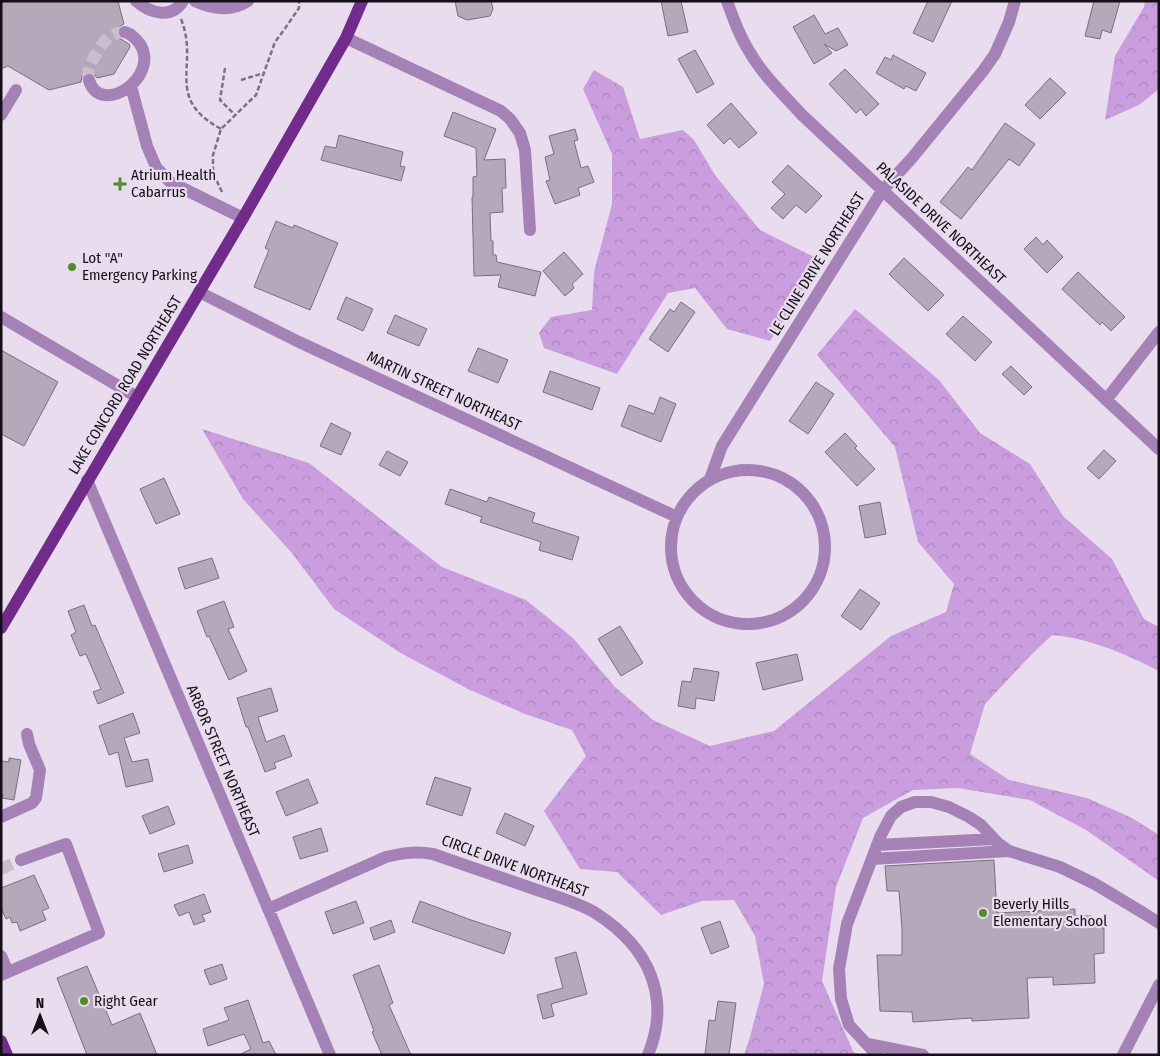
<svg xmlns="http://www.w3.org/2000/svg" width="1160" height="1056" font-family="'Fira Sans Condensed',sans-serif">
<defs>
<pattern id="forest-crowns" width="20" height="18" patternUnits="userSpaceOnUse" patternTransform="scale(1.25)"><rect width="20" height="18" fill="#c99dde"/><path d="M2 6a3 3 0 1 1 6 0M12 15a3 3 0 1 1 6 0" fill="none" stroke="#ac86be"/></pattern>
</defs>
<rect width="100%" height="100%" fill="#e9dcef"/>
<!-- forest -->
<path fill="url(#forest-crowns)" d="M1145,1H1159V89L1139,105L1105,120L1115,56L1144,7Z
M594,70L623,87L640,139L683,130L694,140L715,175L760,230L822,261L770,341L727,329L695,288L668,293L617,374L544,348L539,333L551,317L592,310L594,272L612,204V154L583,89Z
M855,309L939,380L980,433L1030,464L1063,516L1112,559L1144,619L1159,627V671C1126,654 1089,638 1052,635L1031,655L985,704L970,754L1009,780L1087,798L1132,818L1159,835V881L1086,830L1030,800L958,788L913,790L863,818L836,887L822,981L853,1051L857,1055H744L750,1037L764,984L755,936L734,900L702,901L661,915L617,872L580,869L544,811L586,756L572,730L525,714L468,689L399,652L334,609L291,552L243,499L202,429L309,463L442,567L526,600L573,638L615,687L653,720L710,746L774,731L891,636L946,612L954,584L918,542L895,447L817,355Z"/>
<!-- building -->
<path fill="#b5a8bb" stroke="#796e7e" d="M1,1H118L124,24L120,26L118,29L117,34L119,38L129,44L130,47L114,74L97,78L93,73L88,72L82,76L81,82L49,90L8,66L1,69Z
M455,1H491L493,9L490,16L467,20L458,16Z
M661,1H681L688,32L668,36Z
M928,1H952L933,42L913,33Z
M1094,1H1120L1111,33L1102,30L1100,39L1085,36Z
M814,15L825,34L838,28L848,45L836,51L824,44L832,53L814,64L793,27Z
M695,50L714,84L697,93L678,59Z
M893,55L926,73L916,91L906,86L904,89L876,73L885,57L891,60Z
M845,69L879,104L866,116L861,109L856,113L829,84Z
M1050,78L1066,93L1040,119L1025,105Z
M731,103L757,133L739,148L730,138L724,144L707,125Z
M453,112L496,129L484,160L505,159L506,188H502L503,212L490,213L491,241H493V255H496L497,262L541,272L535,296L498,287L501,275L474,276L472,197H473V177L477,176L476,148L444,136Z
M1005,123L1035,144L1019,166L1009,159L961,219L940,202L968,167L972,170Z
M575,129L578,140L574,141L581,168L588,166L594,182L578,188L580,195L555,204L546,181L550,180L545,157L554,154L549,136Z
M339,135L403,152L400,166L405,167L401,181L321,160L325,146L336,148Z
M788,165L822,196L806,213L796,205L783,219L771,208L785,194L772,182Z
M276,221L293,228L294,225L338,243L310,310L254,287L269,250L265,248Z
M1036,237L1043,245L1047,240L1063,257L1047,273L1024,249Z
M564,252L583,274L572,284L574,288L565,296L543,271Z
M904,258L944,295L928,311L889,274Z
M1078,272L1125,317L1111,331L1102,322L1100,325L1062,289Z
M346,297L373,309L363,331L337,319Z
M681,302L695,312L668,352L649,339L670,309L674,312Z
M395,315L427,329L419,346L387,333Z
M963,316L992,342L975,361L946,334Z
M478,348L508,360L498,383L468,371Z
M1,350L58,382L24,446L1,434Z
M1011,366L1032,387L1024,395L1002,374Z
M550,371L600,388L592,410L543,392Z
M816,382L834,394L808,434L789,421Z
M660,397L676,404L661,442L621,426L629,405L654,414Z
M331,423L351,433L341,455L320,446Z
M845,433L857,446L855,448L875,469L857,486L825,452Z
M1104,450L1116,461L1099,479L1087,468Z
M387,451L408,462L400,476L379,465Z
M164,478L180,514L156,524L140,489Z
M450,489L487,502L489,497L535,513L532,522L579,537L572,560L539,550L541,542L480,522L482,517L445,504Z
M880,502L886,534L865,538L859,506Z
M212,558L219,578L185,589L178,568Z
M860,589L880,603L861,630L841,616Z
M224,601L234,627L228,629L247,671L229,680L209,636L207,637L197,611Z
M84,605L92,626L95,625L124,693L98,704L93,692L101,689L86,654L80,656L71,635L76,632L68,611Z
M620,626L643,663L621,676L598,639Z
M797,654L803,680L763,690L756,663Z
M694,668L719,672L714,701L696,698L695,709L678,706L682,681L691,682Z
M271,688L278,711L258,717L266,742L284,735L292,756L274,763L276,768L265,772L248,727H246L237,698Z
M133,713L140,733L124,738L132,762L148,759L153,781L126,787L118,752L109,755L99,726Z
M9,758L21,760L14,800L2,798L3,795H1V761L9,762Z
M435,777L471,788L462,816L426,804Z
M308,779L318,803L286,816L276,792Z
M168,806L175,824L150,834L142,816Z
M505,813L534,826L525,846L496,833Z
M321,828L328,851L300,859L293,837Z
M188,845L193,863L164,872L158,854Z
M994,860L997,913L1075,909V916H1091V919L1102,918V928H1104V953L1094,954L1095,983L1053,985V977L1027,978L1029,1018L972,1021V1018L913,1022L912,1012L880,1011L877,955H902V929L899,891H887L885,866Z
M34,875L49,908L42,911L46,920L20,931L17,922L12,923L10,917L6,919L1,908V888Z
M204,894L211,912L202,915L205,921L194,925L189,912L179,916L174,905Z
M356,901L364,923L333,934L325,912Z
M420,901L471,920L511,933L504,954L412,922Z
M391,920L395,932L374,940L370,928Z
M720,921L729,947L711,954L701,928Z
M576,952L587,994L551,1004L554,1016L543,1019L537,995L563,988L555,958Z
M222,964L227,979L210,985L204,970Z
M379,965L393,1003L389,1005L411,1055H382L372,1032L374,1031L353,975Z
M87,966L112,1025L140,1013L157,1055H87L57,978Z
M248,1000L263,1043L269,1041L276,1055H239L251,1049L244,1034L208,1046L203,1029L229,1020L224,1008Z
M718,1001L736,1003L729,1055H705L709,1020L715,1021Z"/>
<g fill="none" stroke-linecap="round" stroke-linejoin="round">
<!-- minor-tunnel -->
<path stroke="#c9bdce" stroke-width="12" stroke-dasharray="12 6" stroke-linecap="butt" d="M89,80C88,76 88,72 89,68C92,60 103,41 110,36C115,33 120,32 125,32
M1,869L21,860"/>
<!-- path -->
<path stroke="#7b727e" stroke-width="2.5" stroke-dasharray="5 2.5" stroke-linecap="butt" d="M181,19C200,66 163,97 221,129
M225,68L220,100L235,115
M241,80L264,73
M222,192L213,173V155L221,129L256,95L275,42L284,30L299,8V1"/>
<!-- minor -->
<path stroke="#a582b5" stroke-width="12" d="M136,1C150,13 171,20 183,1
M195,1C212,9 231,12 248,1
M727,1C733,18 739,35 749,51C762,74 783,94 801,114L1159,449
M346,38L501,111L510,119L520,133L525,150L530,230
M89,80C100,118 161,77 140,44C136,39 132,34 125,32
M131,86L147,146L156,167L170,182L243,218
M1,115L16,90
M199,292L299,342L677,517
M1,317L137,397
M1106,400L1159,332
M671 547a77 77 0 1 1 154 0a77 77 0 1 1-154 0Z
M710,479L722,446L882,191L912,158L983,71L995,54L1009,22L1015,1
M87,480L330,1055
M1,817L32,803L36,798L40,770L29,744L27,734
M877,845L994,839
M872,859L1009,851
M268,909L386,857C403,853 416,851 433,854C468,866 503,878 537,890C555,896 582,904 597,914C648,947 672,996 648,1055
M1,956L8,972
M1,975L99,933L66,844L21,860
M868,1044L923,1055
M877,1055L849,1025L841,999L839,969L847,924L881,835L891,816L901,807L915,802H931L949,807L969,817L981,825L998,843L1009,851L1060,867L1095,884L1145,914L1159,923
M1123,1055L1159,985"/>
<!-- major -->
<path stroke="#702b8b" stroke-width="12" d="M1,628L243,218L346,38L362,1
M1,1041L7,1055"/>
</g>
<!-- markers -->
<g fill="#528c29" stroke="#e9dcef" stroke-width="2">
<path d="M117.5 176.5h5v5h5v5h-5v5h-5v-5h-5v-5h5z"/>
<circle cx="72" cy="267" r="5"/>
<circle cx="983" cy="913" r="5"/>
<circle cx="84" cy="1001" r="5"/>
</g>
<g text-anchor="middle" dominant-baseline="central" stroke-width="4.5" stroke-linejoin="round" paint-order="stroke">
<!-- poi labels -->
<g font-size="15" fill="#140f16" stroke="#e9dcef" text-anchor="start">
<text x="131" y="175">Atrium Health<tspan x="131" dy="17">Cabarrus</tspan></text>
<text x="82" y="258">Lot "A"<tspan x="82" dy="17">Emergency Parking</tspan></text>
<text x="993" y="904">Beverly Hills<tspan x="993" dy="17">Elementary School</tspan></text>
<text x="94" y="1001">Right Gear</text>
</g>
<!-- street labels -->
<g font-size="15" fill="#140f16" stroke="#e9dcef">
<text transform="translate(941 223) rotate(43)">PALASIDE DRIVE NORTHEAST</text>
<text transform="translate(817 264) rotate(-58)">LE CLINE DRIVE NORTHEAST</text>
<text transform="translate(125 385) rotate(-59)">LAKE CONCORD ROAD NORTHEAST</text>
<text transform="translate(444 391) rotate(25)">MARTIN STREET NORTHEAST</text>
<text transform="translate(223 761) rotate(67)">ARBOR STREET NORTHEAST</text>
<text transform="translate(515 866) rotate(20)">CIRCLE DRIVE NORTHEAST</text>
</g>
</g>
<!-- border -->
<rect width="1160" height="1056" fill="none" stroke="#140f16" stroke-width="5"/>
<!-- north arrow -->
<g transform="translate(40 1016)" stroke="#e9dcef" stroke-width="4" paint-order="stroke">
<path d="M0-4L9 19L0 12L-9 19Z" fill="#140f16"/>
<text y="-8" font-size="14" font-weight="bold" text-anchor="middle" fill="#140f16">N</text>
</g>
</svg>
